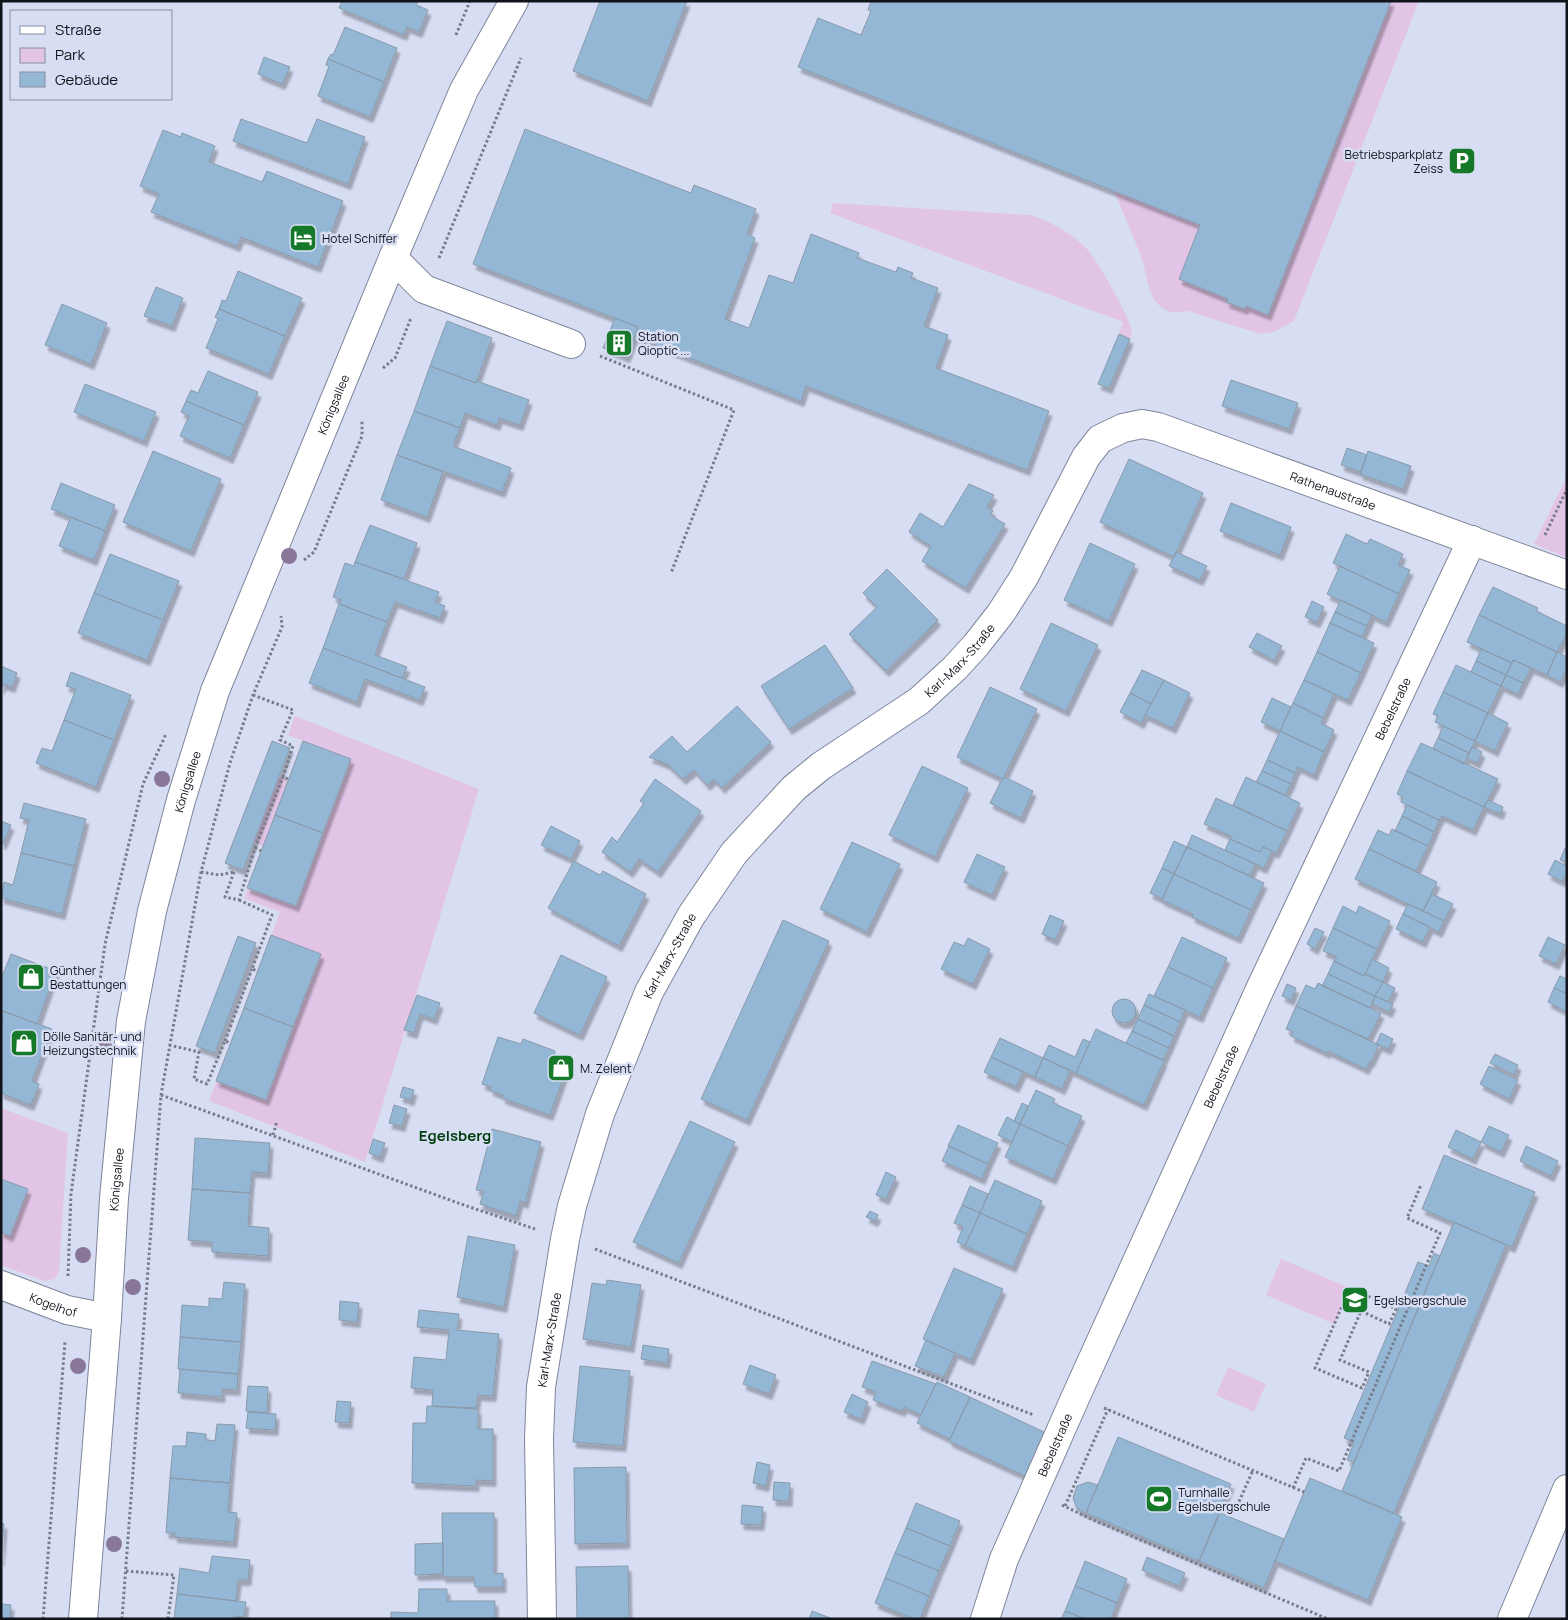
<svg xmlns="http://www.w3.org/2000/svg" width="1568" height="1620" font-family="Manrope,sans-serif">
<defs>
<filter id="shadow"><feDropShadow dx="3" dy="5.5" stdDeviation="1" flood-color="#0004"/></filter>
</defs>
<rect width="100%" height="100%" fill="#d7def4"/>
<!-- green -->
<path fill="#e2c5e6" d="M1391,1H1419L1294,321L1274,332L1261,334L1187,311C1177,313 1169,314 1161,307C1147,296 1147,272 1141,257C1133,235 1123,213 1114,191L1200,225L1180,280L1228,299L1227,302L1245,309Z
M833,203L1031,215C1051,222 1072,233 1087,249C1098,261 1129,316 1132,331C1132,334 1131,336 1130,339L1119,334L1123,322L830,213Z
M1567,476V552L1565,557L1534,544Z
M295,716L479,789L365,1162L209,1101L280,912L244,898L263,846L254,842L279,777L288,780L303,741L288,735Z
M1,1108L68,1133L59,1272L55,1279L44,1281L1,1265Z
M1281,1259L1350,1288L1334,1324L1266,1295Z
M1228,1367L1266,1384L1254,1412L1216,1395Z"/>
<!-- building -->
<path fill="#95b7d6" stroke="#899aaa" filter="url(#shadow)" d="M342,1H418L416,5L428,10L419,32L407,27L404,35L339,8Z
M600,1H687L648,101L573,71Z
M871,1H1391L1268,315L1246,306L1245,309L1226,302L1228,299L1179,279L1200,225L798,67L818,18L861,35L871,11L868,10Z
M345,27L397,48L384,82L328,59L331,54L333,55Z
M264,57L290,67L282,84L258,74Z
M328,59L384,82L370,117L318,96L329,66L326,65Z
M241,119L307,143L317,119L365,137L348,184L233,141Z
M525,129L691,193L694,185L756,209L747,234L755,238L725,319L749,328L769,275L793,283L811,234L859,253L857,258L896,272L898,267L913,273L911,278L938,288L924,326L948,335L936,368L1049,411L1027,470L806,386L801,401L635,337L638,327L473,264Z
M163,130L181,137L182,133L215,146L209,162L262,182L267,171L343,201L318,267L241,237L237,246L151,212L159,194L140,186Z
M238,271L302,298L285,336L219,309L222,300L226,301Z
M156,287L183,298L172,326L144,316Z
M62,304L107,323L91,364L45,345Z
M219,309L285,336L269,374L206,348L218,319L215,317Z
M615,318L638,327L627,357L603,348Z
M447,321L492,338L476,383L430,366Z
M1119,334L1130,339L1109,388L1098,384Z
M430,366L476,383L477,381L529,400L520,425L499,418L497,425L465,413L460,428L414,411Z
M208,371L258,392L244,425L186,401L191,390L198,393Z
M1231,380L1298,403L1289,429L1222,406Z
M85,384L156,412L144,441L74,412Z
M186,401L244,425L230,458L180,436L189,416L181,412Z
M414,411L460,428L453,446L511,468L502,492L397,455Z
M1347,448L1367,455L1361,472L1341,465Z
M153,451L221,479L191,551L123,522Z
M1368,451L1411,466L1403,489L1360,474Z
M397,455L443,472L427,517L381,500Z
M1129,459L1203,493L1174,557L1100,522Z
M61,483L115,505L105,531L51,509Z
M969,484L994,495L987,507L993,511L990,515L1005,524L966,588L922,561L931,546L909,532L920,513L943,527Z
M1231,503L1291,527L1280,555L1220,531Z
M71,517L105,531L94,560L59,546Z
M370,525L417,543L404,579L355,562Z
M1346,534L1367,544L1370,539L1403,554L1398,565L1410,570L1399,594L1333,563Z
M1090,543L1135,564L1109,621L1064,600Z
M1176,552L1207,566L1200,580L1169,566Z
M110,554L179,581L163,620L94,593Z
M355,562L439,592L435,602L445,606L440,618L395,602L387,622L339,604L341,600L333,597L345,563L354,566Z
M1340,566L1399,594L1386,622L1327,594Z
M887,569L938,620L886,671L849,634L877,607L863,593Z
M1493,587L1538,608L1536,611L1567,626V633L1557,652L1479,615Z
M94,593L163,620L147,660L78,633Z
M1341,600L1372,615L1367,626L1335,612Z
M1312,601L1324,607L1317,622L1305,617Z
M339,604L387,622L375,655L407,667L402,678L323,648Z
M1335,612L1367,626L1362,637L1330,623Z
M1479,615L1557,652L1547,675L1513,660L1512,663L1467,642Z
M1051,623L1098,645L1066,711L1020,689Z
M1330,623L1374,643L1361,673L1317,652Z
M1257,633L1282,646L1274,660L1249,647Z
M825,645L853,688L789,729L761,686Z
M323,648L425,687L420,700L365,679L357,702L309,683Z
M1481,649L1512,663L1506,675L1476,661Z
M1317,652L1361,673L1348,700L1304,680Z
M1557,652L1567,657V668L1560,682L1547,675Z
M1513,660L1531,668L1523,683L1506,675Z
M1476,661L1506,675L1501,686L1471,672Z
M1456,665L1501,686L1488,713L1443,692Z
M1,666L17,673L12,687L3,684L1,689Z
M1142,670L1164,680L1151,704L1130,693Z
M71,672L131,695L114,740L64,720L76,689L66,686Z
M1506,675L1523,683L1518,694L1501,686Z
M1164,680L1190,693L1173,728L1145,715Z
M1304,680L1334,694L1323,718L1293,703Z
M990,687L1037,709L1003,779L957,757Z
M1443,692L1488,713L1475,741L1435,722L1438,716L1433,714Z
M1130,693L1151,704L1141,723L1120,712Z
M1272,698L1291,707L1280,731L1261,722Z
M1293,703L1323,718L1321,723L1334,730L1324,752L1280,731Z
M737,706L771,742L722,788L714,779L707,785L694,770L683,779L667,764L649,757L672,736L687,752Z
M1488,713L1508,723L1495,751L1475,741Z
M64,720L114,740L96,787L36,763L42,748L52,751Z
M1443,726L1475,741L1469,753L1438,738Z
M1280,731L1324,752L1314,775L1298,767L1295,773L1267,760Z
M1438,738L1469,753L1464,764L1433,748Z
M272,741L290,748L243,870L225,863Z
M303,741L351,759L323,833L275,815Z
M1421,743L1498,779L1484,807L1407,771Z
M1472,747L1482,752L1477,763L1467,758Z
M1267,760L1295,773L1291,784L1262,771Z
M922,766L968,788L935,857L889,835Z
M1262,771L1291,784L1285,795L1256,782Z
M1407,771L1484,807L1473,830L1442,816L1439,820L1401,802L1403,797L1397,794Z
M1005,777L1033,791L1021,818L990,803L1002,779H1003Z
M1246,777L1300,803L1287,831L1233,805Z
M655,779L701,811L658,872L639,859L630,872L602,852L612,837L617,842L644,803L640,801Z
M1216,798L1287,831L1276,853L1263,847L1260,852L1230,839L1231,836L1204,824Z
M1488,800L1503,807L1500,814L1484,807Z
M24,803L86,819L74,866L21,853L29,820L20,818Z
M1407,805L1439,820L1434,832L1402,816Z
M275,815L323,833L296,906L247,888Z
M1402,816L1434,832L1428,846L1395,831Z
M1,821L11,825L3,844L1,843Z
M551,826L580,841L571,859L541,845Z
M1392,829L1428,846L1416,871L1369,849L1378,830L1389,835Z
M1192,835L1255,864L1250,876L1187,847Z
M1230,839L1260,852L1263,847L1272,851L1264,868L1225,850Z
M1174,841L1187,847L1174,874L1162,868Z
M852,842L900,864L867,932L820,909Z
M1187,847L1264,883L1251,910L1174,874Z
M1565,848L1567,849V863L1560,860Z
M1369,849L1437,882L1423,911L1355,879Z
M21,853L74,866L62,914L1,898L4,882L13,885Z
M977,854L1005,867L992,895L964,882Z
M1555,860L1567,866V873L1562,881L1548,874Z
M574,861L600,875L603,871L646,894L619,946L548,908Z
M1162,868L1174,874L1162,899L1150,893Z
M1174,874L1251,910L1238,938L1192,917L1193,914L1162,900Z
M1432,894L1453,904L1444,921L1423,911Z
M1408,904L1444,921L1439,932L1403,914Z
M1343,906L1356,913L1359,906L1390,921L1377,949L1333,928Z
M1403,914L1430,927L1423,942L1396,929Z
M1050,915L1064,921L1055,940L1042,934Z
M783,920L829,941L747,1120L701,1099Z
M1315,928L1324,932L1315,949L1307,944Z
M1333,928L1377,949L1364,976L1334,961L1337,957L1323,951Z
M271,935L321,954L293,1027L244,1008Z
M238,936L256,943L215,1053L196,1046Z
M1182,937L1227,958L1213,988L1168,967Z
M1548,937L1565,945L1556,964L1539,956Z
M968,938L990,949L973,984L941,969L954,942L964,946Z
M11,954L56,971L37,1024L1,1010V979Z
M561,955L607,977L580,1035L534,1013Z
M1372,959L1389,968L1383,982L1365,974Z
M1334,961L1364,976L1365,974L1383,982L1375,996L1328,974Z
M1168,967L1213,988L1200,1017L1154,996Z
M1328,974L1375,996L1370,1008L1322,986Z
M1560,976L1567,979V994L1554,988Z
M1383,982L1395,988L1388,1002L1375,996Z
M1318,983L1381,1013L1368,1039L1296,1006L1306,985L1315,989Z
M1287,984L1296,988L1291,1000L1282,996Z
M1554,988L1567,994V1012L1548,1002Z
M1149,994L1185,1010L1180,1022L1144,1005Z
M417,995L440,1003L434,1019L420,1014L414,1033L404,1030Z
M1375,996L1393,1004L1389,1012L1372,1004Z
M1112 1011a12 12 0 1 1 24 0a12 12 0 1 1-24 0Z
M1144,1005L1180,1022L1174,1036L1138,1019Z
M1296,1006L1379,1045L1371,1062L1370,1061L1366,1069L1328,1051L1327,1053L1291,1036L1293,1032L1286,1029Z
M244,1008L293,1027L266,1100L216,1081Z
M2,1011L52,1029L32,1081L39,1084L31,1105L1,1093Z
M1138,1019L1174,1036L1169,1048L1132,1031Z
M1096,1029L1164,1061L1144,1105L1076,1073Z
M1132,1031L1169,1048L1163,1060L1126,1043Z
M1381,1033L1393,1039L1388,1049L1376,1044Z
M498,1037L521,1044L523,1039L555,1051L554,1056L569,1062L550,1115L502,1098L503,1095L490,1090L491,1087L482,1084Z
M1000,1038L1043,1058L1035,1077L991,1057Z
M1083,1039L1090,1042L1076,1073L1043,1058L1049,1045L1075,1057Z
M1495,1054L1518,1065L1514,1075L1490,1063Z
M991,1057L1023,1072L1016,1087L984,1072Z
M1043,1058L1070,1071L1062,1089L1035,1077Z
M1489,1066L1518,1080L1509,1099L1480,1084Z
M403,1087L414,1090L411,1100L400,1097Z
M1036,1090L1055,1099L1053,1103L1082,1116L1068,1146L1020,1124Z
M1022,1103L1028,1106L1020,1124L1014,1121Z
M394,1105L407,1109L402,1126L389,1123Z
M1007,1117L1020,1124L1012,1142L998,1135Z
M690,1121L735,1142L679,1263L633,1242Z
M1020,1124L1068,1146L1053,1179L1005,1157Z
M958,1125L998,1143L988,1164L948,1146Z
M1489,1126L1509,1135L1501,1152L1481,1142Z
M492,1129L541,1142L525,1203L520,1201L516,1216L480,1204L484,1191L476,1190Z
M1456,1130L1481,1142L1473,1159L1448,1147Z
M195,1138L270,1143L268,1173L252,1172L250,1193L192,1189Z
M373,1139L385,1143L380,1157L369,1153Z
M949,1146L988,1164L982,1179L942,1161Z
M1526,1146L1558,1161L1551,1176L1520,1161Z
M1444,1155L1535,1192L1512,1247L1422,1209Z
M886,1172L896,1177L886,1199L876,1195Z
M1,1179L28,1189L10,1236L1,1232Z
M995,1180L1042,1201L1027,1234L980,1213Z
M970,1186L988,1194L980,1213L962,1205Z
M192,1189L250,1193L248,1226L269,1228L268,1256L212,1252V1242L188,1240Z
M962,1205L980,1213L965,1246L957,1242L963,1227L954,1223Z
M870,1211L878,1215L875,1221L866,1217Z
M980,1213L1027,1234L1013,1267L965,1246Z
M1454,1222L1506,1245L1394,1513L1342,1491Z
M468,1236L515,1245L504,1307L457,1297Z
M1434,1253L1440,1256L1354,1463L1347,1460L1354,1442L1344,1438L1418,1262L1429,1266Z
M954,1268L1003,1289L971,1360L923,1339Z
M607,1280L641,1285L631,1347L583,1339L592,1283L606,1285Z
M224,1282L245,1284L241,1342L180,1337L182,1305L209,1307V1298L222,1299Z
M340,1301L359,1303L357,1322L339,1320Z
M419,1310L459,1314L457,1330L499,1334L493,1396L478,1395L476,1408L432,1406L433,1390L411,1388L414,1357L446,1360L449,1330L417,1327Z
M180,1337L241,1342L238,1374L178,1369Z
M926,1340L955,1353L944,1377L915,1366Z
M643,1345L669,1349L667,1363L641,1359Z
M872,1361L936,1384L921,1415L904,1407L902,1411L873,1400L876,1392L862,1387Z
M750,1365L776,1375L769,1394L743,1384Z
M580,1366L630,1371L623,1446L573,1442Z
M180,1369L238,1374L237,1390L222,1389V1397L178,1393Z
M937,1382L970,1397L950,1439L917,1423Z
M248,1386L268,1387L267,1413L246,1411Z
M852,1394L868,1402L861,1419L844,1412Z
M970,1397L1046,1433L1025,1476L949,1441Z
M337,1401L351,1402L349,1423L335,1422Z
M427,1406L478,1409V1429H493V1481L476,1480V1486L412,1483L413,1423H426Z
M248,1412L276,1414L275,1430L246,1428Z
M217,1424L235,1425L230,1483L170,1478L173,1446H186L187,1432L206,1434V1440L215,1441Z
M1118,1437L1231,1484L1199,1561L1086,1513Z
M757,1462L770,1465L766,1486L753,1483Z
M626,1467L627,1543L575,1544L574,1468Z
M170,1478L230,1483L228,1512L237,1513L234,1542L174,1537L175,1533H166Z
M1310,1478L1402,1517L1368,1600L1275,1561Z
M774,1482L790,1483L789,1501L773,1500Z
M1088,1482L1098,1485L1086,1513L1077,1509L1073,1498L1077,1486Z
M916,1503L960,1521L950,1546L906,1528Z
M742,1505L763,1507L761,1525L741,1524Z
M442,1513H494V1574L503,1573V1587H475L474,1577H443Z
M1220,1513L1284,1539L1264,1588L1199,1561Z
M1,1523L4,1524L1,1561Z
M906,1528L950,1546L939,1571L895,1553Z
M443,1543V1574L415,1575V1544Z
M895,1553L939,1571L929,1596L885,1578Z
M212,1556L250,1560L248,1580H238L236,1601L177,1594L180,1568L209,1573Z
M1147,1557L1185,1573L1179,1586L1142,1570Z
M1085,1561L1127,1579L1117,1603L1075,1586Z
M628,1566L629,1619H577L576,1567Z
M885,1578L929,1596L920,1619H914L875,1603Z
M1075,1586L1117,1603L1111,1619H1085L1065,1611Z
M419,1589H447V1601H495V1619H391V1612L418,1613Z
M177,1594L246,1602L244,1617L234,1616V1619H174Z
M1,1604L11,1605L10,1619H1Z
M812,1611L833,1619H809Z
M1065,1611L1085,1619H1061Z"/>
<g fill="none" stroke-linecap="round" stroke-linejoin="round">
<!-- minor casing -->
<g stroke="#7f8599" stroke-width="30">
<g id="minor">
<path d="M393,258L424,289L571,344"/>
<path id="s1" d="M1,1285L67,1310L107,1318"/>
<path id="s2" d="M83,1619L107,1318L114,1198L131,1021L152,911L181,800L215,691L393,258L464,90L514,1"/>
<path id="s3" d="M542,1619L539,1439L541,1387L565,1239L572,1206L600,1114L649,992L691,916L734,853L794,788L821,766L919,701L955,668L976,645L1001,613L1024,577L1086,457L1100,439L1123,428L1142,424L1158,427L1567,575"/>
<path id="s4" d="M985,1619L1004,1559L1076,1396L1261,987L1472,540"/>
<path d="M1512,1619L1567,1489"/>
</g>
</g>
<!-- path -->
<path stroke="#777c8b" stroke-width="3" stroke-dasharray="2.5 2.5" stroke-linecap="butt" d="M456,35L470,1
M439,258L521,58
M600,356L734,410L671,573
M383,368L395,358L411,318
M1545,535L1567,489
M304,560L314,552L362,436V421
M253,695L293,710L280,740L293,746L283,777L288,779
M255,848L283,777
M201,872L219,875L234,872
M234,872L225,897L239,900L255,848L261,851
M239,900L272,915L252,969L258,971
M225,1041L252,969
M169,1045L199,1052L194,1079L207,1084L225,1041L230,1043
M161,1095L461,1204L535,1229
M273,1135L277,1121
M595,1249L1034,1415
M68,1276L71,1194L105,944L143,784L166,734
M1350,1288L1396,1309L1389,1324L1361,1311L1340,1360L1369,1372L1362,1388L1315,1368Z
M1104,1408L1304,1492
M1293,1488L1306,1458L1339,1471L1440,1233L1407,1218L1421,1185
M1062,1505L1091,1519L1328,1619
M1065,1506L1108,1409
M1227,1516L1231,1507L1238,1504L1253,1470
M126,1571L174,1575L168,1619
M43,1619L65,1342
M122,1619L161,1095L201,872L230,763L253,695L282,627L281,616"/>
<!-- minor -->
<use href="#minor" stroke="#fff" stroke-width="28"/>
</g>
<!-- trees -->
<g fill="#897799">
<circle cx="289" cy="556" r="8"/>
<circle cx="162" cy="779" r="8"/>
<circle cx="105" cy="1048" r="8"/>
<circle cx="83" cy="1255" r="8"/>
<circle cx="133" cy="1287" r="8"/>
<circle cx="78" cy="1366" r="8"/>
<circle cx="114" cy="1544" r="8"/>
</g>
<!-- icons -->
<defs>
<g id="parking-square" transform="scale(1.4375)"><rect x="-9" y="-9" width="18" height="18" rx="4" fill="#167829" stroke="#d7def4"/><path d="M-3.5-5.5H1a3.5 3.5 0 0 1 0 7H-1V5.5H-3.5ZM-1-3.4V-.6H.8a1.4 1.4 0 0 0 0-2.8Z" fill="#fff"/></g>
<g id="hotel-square" transform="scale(1.4375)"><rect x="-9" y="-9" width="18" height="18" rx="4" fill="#167829" stroke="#d7def4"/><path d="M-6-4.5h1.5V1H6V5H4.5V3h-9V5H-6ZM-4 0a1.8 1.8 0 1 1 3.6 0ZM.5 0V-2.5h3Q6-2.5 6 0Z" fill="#fff"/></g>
<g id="building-square" transform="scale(1.4375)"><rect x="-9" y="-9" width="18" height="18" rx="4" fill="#167829" stroke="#d7def4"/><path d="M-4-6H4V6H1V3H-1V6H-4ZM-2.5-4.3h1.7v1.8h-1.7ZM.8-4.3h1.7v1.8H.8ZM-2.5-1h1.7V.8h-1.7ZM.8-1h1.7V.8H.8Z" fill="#fff"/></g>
<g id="shop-square" transform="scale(1.4375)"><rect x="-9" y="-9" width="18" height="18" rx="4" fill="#167829" stroke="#d7def4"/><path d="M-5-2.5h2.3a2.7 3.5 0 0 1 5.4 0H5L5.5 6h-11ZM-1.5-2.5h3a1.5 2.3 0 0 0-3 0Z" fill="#fff"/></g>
<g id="school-square" transform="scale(1.4375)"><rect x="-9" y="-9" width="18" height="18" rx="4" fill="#167829" stroke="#d7def4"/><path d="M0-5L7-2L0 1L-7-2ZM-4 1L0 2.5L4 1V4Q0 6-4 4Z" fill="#fff"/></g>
<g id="stadium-square" transform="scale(1.4375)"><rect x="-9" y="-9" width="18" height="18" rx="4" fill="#167829" stroke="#d7def4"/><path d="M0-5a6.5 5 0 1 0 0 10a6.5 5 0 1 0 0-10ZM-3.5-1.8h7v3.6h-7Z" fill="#fff"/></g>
</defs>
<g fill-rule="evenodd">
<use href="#parking-square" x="1462" y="161"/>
<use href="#hotel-square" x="303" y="238"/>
<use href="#building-square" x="619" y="343"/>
<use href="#shop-square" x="31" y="977"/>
<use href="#shop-square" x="24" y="1043"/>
<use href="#shop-square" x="561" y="1068"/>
<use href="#school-square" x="1355" y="1300"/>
<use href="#stadium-square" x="1159" y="1499"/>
</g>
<g text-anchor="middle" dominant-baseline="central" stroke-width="5" stroke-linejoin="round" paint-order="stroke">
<!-- poi labels -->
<g font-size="12" fill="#11131b" stroke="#d7def4" text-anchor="start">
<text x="1443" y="154" text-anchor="end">Betriebsparkplatz<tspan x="1443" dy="14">Zeiss</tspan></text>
<text x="322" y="238">Hotel Schiffer</text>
<text x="638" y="336">Station<tspan x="638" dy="14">Qioptic ...</tspan></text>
<text x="50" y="970">Günther<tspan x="50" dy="14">Bestattungen</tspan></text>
<text x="43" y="1036">Dölle Sanitär- und<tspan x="43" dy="14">Heizungstechnik</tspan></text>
<text x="580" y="1068">M. Zelent</text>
<text x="1374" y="1300">Egelsbergschule</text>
<text x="1178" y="1492">Turnhalle<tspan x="1178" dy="14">Egelsbergschule</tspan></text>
</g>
<!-- street labels -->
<g font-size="12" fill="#11131b" stroke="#d7def4">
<text stroke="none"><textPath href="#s2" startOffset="1251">Königsallee</textPath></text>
<text stroke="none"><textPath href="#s3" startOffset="1616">Rathenaustraße</textPath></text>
<text stroke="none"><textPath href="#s3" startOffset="1105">Karl-Marx-Straße</textPath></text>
<text stroke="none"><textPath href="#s4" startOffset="998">Bebelstraße</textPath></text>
<text stroke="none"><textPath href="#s2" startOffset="846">Königsallee</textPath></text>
<text stroke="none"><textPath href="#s3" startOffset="685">Karl-Marx-Straße</textPath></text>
<text stroke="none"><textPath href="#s4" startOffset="592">Bebelstraße</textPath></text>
<text stroke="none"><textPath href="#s2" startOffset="441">Königsallee</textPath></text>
<text stroke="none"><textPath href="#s1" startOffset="56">Kogelhof</textPath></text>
<text stroke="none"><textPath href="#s3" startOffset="280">Karl-Marx-Straße</textPath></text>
<text stroke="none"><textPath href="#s4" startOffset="188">Bebelstraße</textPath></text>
</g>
<!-- quarter labels -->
<g font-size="15" font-weight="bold" fill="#003f0d" stroke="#d7def4">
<text x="455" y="1135">Egelsberg</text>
</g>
</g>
<!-- border -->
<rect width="1568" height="1620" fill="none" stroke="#11131b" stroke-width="5"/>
<!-- legend -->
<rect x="10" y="10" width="162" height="90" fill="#d7def4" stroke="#888d9d"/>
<rect x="20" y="26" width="25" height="8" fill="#ffffff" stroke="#888d9d"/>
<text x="55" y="35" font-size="15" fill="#11131b">Straße</text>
<rect x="20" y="48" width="25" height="15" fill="#e2c5e6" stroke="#888d9d"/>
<text x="55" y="60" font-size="15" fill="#11131b">Park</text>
<rect x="20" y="72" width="25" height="15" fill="#95b7d6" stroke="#888d9d"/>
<text x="55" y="85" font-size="15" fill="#11131b">Gebäude</text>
</svg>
